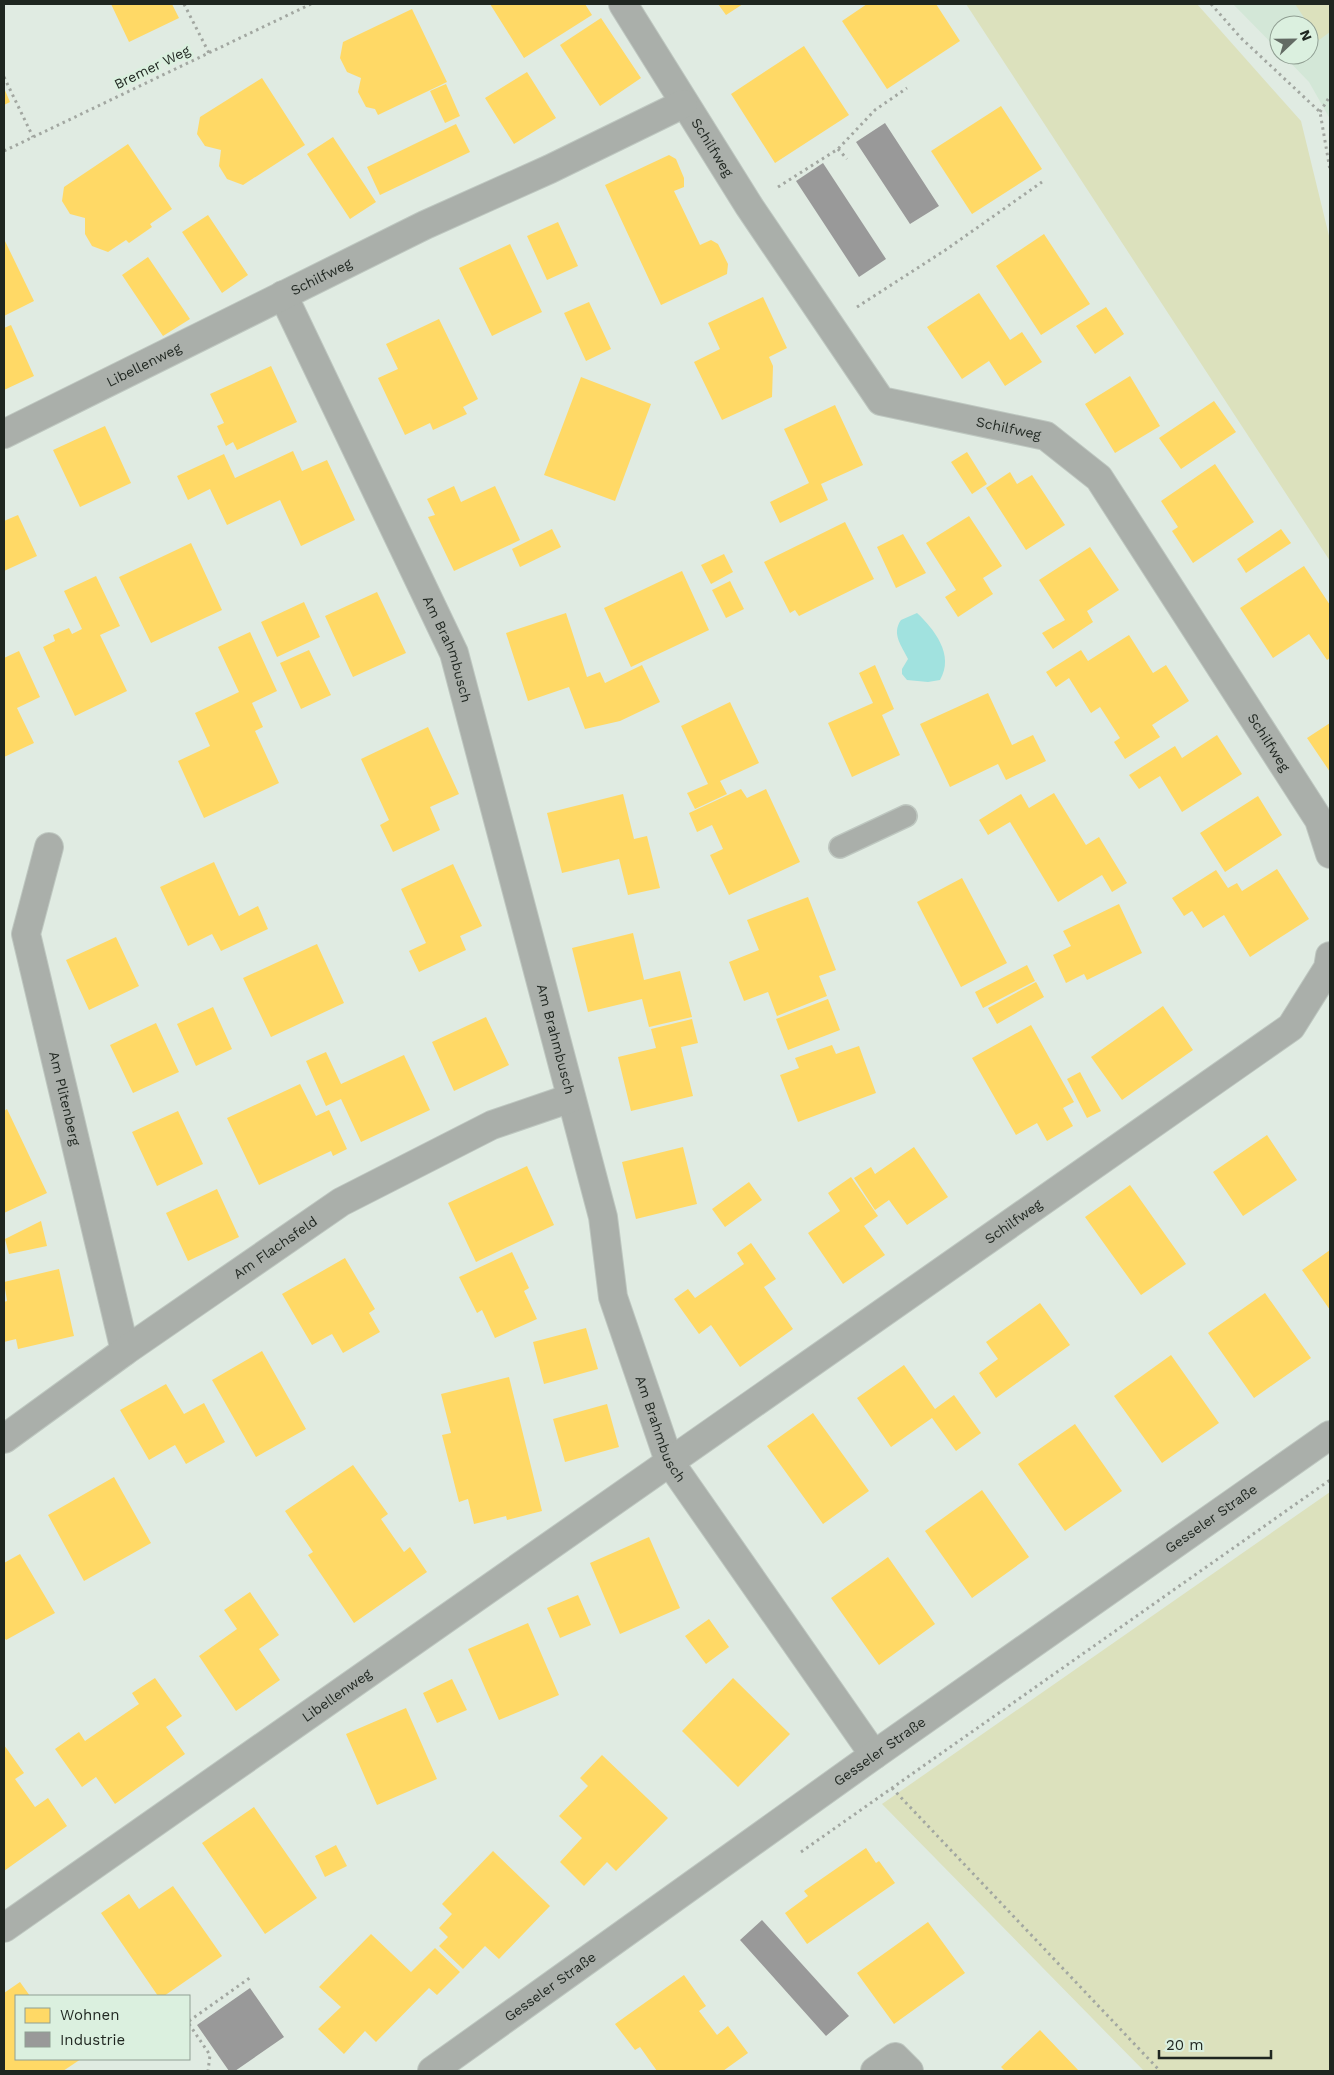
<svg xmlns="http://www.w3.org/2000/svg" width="1334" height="2075" font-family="'Work Sans',sans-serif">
<rect width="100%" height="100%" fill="#e0ebe2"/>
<!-- built -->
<path fill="#d3e7d7" d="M1233,4H1330V119L1309,82L1283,55H1309V25H1279V51Z"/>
<!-- green -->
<path fill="#dce1bd" d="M966,4H1197L1301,121L1330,240V561Z
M1295,4H1330V32L1319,40Z
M1330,1492V2071H1144L882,1804Z"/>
<!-- water -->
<path fill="#a1e2df" d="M917,613C934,629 955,655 940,680L928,682L907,680L902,674V669L908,659C902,646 891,634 901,620Z"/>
<!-- homes -->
<path fill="#ffd966" d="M111,4H172L179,18L129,42Z
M490,4H585L592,15L524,58Z
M718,4H743L726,15Z
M867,4H936L960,41L887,89L842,21Z
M412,9L447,82L378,115L375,109L366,107L358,92L361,78L347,72L340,58L343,42Z
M601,18L641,78L600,106L560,45Z
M804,46L849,115L775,163L731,94Z
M527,72L556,118L514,144L485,98Z
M262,78L305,145L243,185L227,179L219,166L221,150L205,146L197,134L200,117Z
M446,84L460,116L445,123L430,91Z
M4,88L10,102L4,105Z
M1001,106L1042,169L972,214L931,151Z
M456,124L470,152L380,195L367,167Z
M333,137L376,202L350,219L307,154Z
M128,144L172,209L150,224L152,227L129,243L126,240L108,252L92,246L85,234V218L70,214L62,201L64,187Z
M669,155L676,159L684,178V187L674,191L700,245L711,240L718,244L728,264L727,274L661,305L605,185Z
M208,215L248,275L222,293L182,232Z
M558,222L578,266L547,280L527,236Z
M1044,234L1090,304L1041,335L996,266Z
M4,239L34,301L4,316Z
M510,244L542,312L492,336L459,268Z
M148,257L190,319L163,336L122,275Z
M979,293L1010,340L1022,332L1042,362L1005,386L989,361L962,379L927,327Z
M763,297L787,348L769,357L773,366L772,397L722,420L694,362L720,349L708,323Z
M589,302L611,349L586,361L564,313Z
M1106,307L1124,334L1095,354L1076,326Z
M439,319L478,399L463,407L467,414L433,430L430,423L405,435L378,378L398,369L386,344Z
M11,325L34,376L4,390V328Z
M271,366L297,422L237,450L233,442L226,446L217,426L224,423L210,394Z
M1130,376L1160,426L1115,453L1085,404Z
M581,377L651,404L615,501L544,475Z
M1214,401L1236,432L1181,469L1159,438Z
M835,405L863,465L821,484L828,500L780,523L770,502L809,483L784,429Z
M105,426L131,483L80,507L53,450Z
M293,451L302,471L327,460L355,520L301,546L280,500L227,525L210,489L188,500L177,476L224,454L235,478Z
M967,452L987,484L972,494L951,462Z
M1215,464L1254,522L1193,563L1172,531L1178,527L1161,501Z
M1010,472L1017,484L1032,475L1065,525L1026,550L986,488Z
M454,486L461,502L495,486L520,540L454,571L428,517L435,515L427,499Z
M18,515L37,556L4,571V521Z
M969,516L1002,566L983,578L993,594L958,617L945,597L956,590L926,543Z
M845,522L874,579L799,616L795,610L790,613L764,562Z
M552,529L561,547L520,567L512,549Z
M1281,529L1291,543L1246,573L1237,559Z
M903,534L926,573L896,588L877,547Z
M191,543L222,610L151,643L119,577Z
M1090,547L1119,590L1087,611L1093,622L1053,649L1042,633L1065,620L1039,580Z
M724,554L733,572L711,584L701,565Z
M1304,566L1330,605V658L1327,660L1309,634L1273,658L1240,608Z
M682,571L709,630L631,667L604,608Z
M96,576L120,626L100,635L127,691L75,716L43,647L55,641L53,635L69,628L72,634L82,629L64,591Z
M730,581L744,609L726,618L712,590Z
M377,592L406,653L353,677L325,616Z
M304,602L320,637L277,657L261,622Z
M566,613L587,677L600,672L605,683L642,665L660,702L620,721L585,729L569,687L528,701L506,633Z
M250,632L277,691L252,703L263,727L255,731L279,783L204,818L178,761L210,746L195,713L239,692L218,647Z
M1129,635L1153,673L1166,665L1189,701L1152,725L1160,737L1125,759L1114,742L1120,738L1100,707L1091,713L1069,678L1056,687L1046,672L1081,650L1088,661Z
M309,650L331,695L301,709L280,663Z
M19,651L40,697L17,708L34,743L4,757V658Z
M875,665L894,709L882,715L900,755L852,777L828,723L873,703L859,673Z
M988,693L1012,745L1033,735L1046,761L1006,780L998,764L950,787L920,724Z
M730,702L759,763L720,781L727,794L695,809L687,793L708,784L681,726Z
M1330,723V772L1307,738Z
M428,727L459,794L430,807L440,830L393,852L380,825L389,820L361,759Z
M1217,735L1242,774L1182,812L1160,776L1139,789L1129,775L1175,746L1182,758Z
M741,789L747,798L766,789L800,862L729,895L710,855L723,849L712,825L697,832L689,813Z
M1054,793L1086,845L1099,837L1127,883L1112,892L1102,875L1058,902L1010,822L988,835L979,820L1021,794L1029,808Z
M623,794L634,839L647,836L660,888L628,895L619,859L562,873L547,813Z
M1258,796L1282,835L1225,872L1200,833Z
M214,862L239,916L258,906L268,929L221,951L212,934L188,946L160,887Z
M453,864L482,926L460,936L466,950L419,972L409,951L426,943L401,889Z
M1277,869L1309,919L1250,957L1224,915L1203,928L1192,911L1184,916L1172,898L1216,870L1228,888L1237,883L1242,891Z
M962,878L1007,963L961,987L917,902Z
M808,897L836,970L819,976L827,996L777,1016L768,992L744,1001L729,962L759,950L747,920Z
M1119,904L1142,953L1087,980L1084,974L1066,983L1053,955L1071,946L1063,931Z
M633,933L644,980L680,971L692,1017L649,1027L642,999L588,1012L572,948Z
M116,937L139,986L89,1010L66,960Z
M317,944L344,1003L271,1037L243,978Z
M1027,965L1035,981L983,1008L975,992Z
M1036,982L1044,997L997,1024L988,1008Z
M828,999L840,1030L788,1050L776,1019Z
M1163,1006L1193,1050L1122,1100L1091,1057Z
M213,1007L232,1049L196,1066L177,1024Z
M486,1017L509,1065L454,1091L432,1042Z
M692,1019L698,1043L681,1047L693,1096L631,1111L618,1057L656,1048L651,1029Z
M156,1023L179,1072L133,1093L110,1045Z
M1031,1025L1074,1102L1063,1108L1073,1126L1047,1141L1037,1123L1016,1135L972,1058Z
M832,1045L836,1054L859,1046L876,1093L798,1122L780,1075L799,1068L795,1058Z
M326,1052L341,1084L404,1055L430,1110L361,1142L341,1099L326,1106L306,1061Z
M1080,1072L1101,1111L1087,1118L1067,1079Z
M300,1084L316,1116L329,1110L347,1149L333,1156L331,1151L259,1185L227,1118Z
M7,1109L47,1193L4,1213V1111Z
M178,1111L203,1164L157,1186L132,1132Z
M1267,1135L1297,1180L1243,1216L1213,1172Z
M683,1147L697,1204L636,1219L622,1162Z
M914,1147L948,1197L907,1225L889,1200L875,1210L854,1178L871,1167L875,1174Z
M527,1166L554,1225L476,1262L448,1203Z
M851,1177L878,1216L864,1226L885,1255L843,1284L808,1233L840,1211L828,1193Z
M749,1182L762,1200L725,1227L712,1209Z
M1130,1185L1186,1264L1141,1295L1085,1217Z
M217,1189L239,1237L188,1261L166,1213Z
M41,1221L47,1246L9,1254L5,1239Z
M751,1243L776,1279L764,1287L793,1329L740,1367L711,1325L699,1334L674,1299L688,1289L695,1298L744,1264L737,1253Z
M1330,1250V1310L1302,1270Z
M512,1252L529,1288L524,1291L537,1319L495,1338L482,1310L477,1313L459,1277Z
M345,1258L375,1309L369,1313L380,1332L343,1353L332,1334L312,1345L282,1294Z
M59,1269L74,1336L18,1349L16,1339L4,1342V1302L7,1301L4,1282Z
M1265,1293L1311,1358L1254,1398L1208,1333Z
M1040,1303L1070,1345L996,1398L979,1373L998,1359L986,1342Z
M586,1328L598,1369L544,1384L533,1342Z
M262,1351L306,1429L256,1457L212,1380Z
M1171,1355L1219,1423L1162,1463L1114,1396Z
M904,1365L935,1409L954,1395L981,1433L956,1451L932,1418L891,1447L857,1398Z
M509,1377L542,1511L507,1520L506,1516L474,1524L468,1499L459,1502L442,1435L451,1433L441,1394Z
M166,1384L184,1414L204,1403L225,1442L186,1464L175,1445L149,1460L120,1410Z
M607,1404L619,1447L565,1462L553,1419Z
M813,1413L869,1491L823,1524L767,1446Z
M1075,1424L1122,1491L1065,1531L1018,1464Z
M353,1465L388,1514L381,1519L404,1552L410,1547L427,1572L354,1623L308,1555L313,1552L285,1511Z
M114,1477L151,1543L84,1581L48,1515Z
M982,1490L1029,1557L972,1598L925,1531Z
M649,1537L680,1608L620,1634L590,1563Z
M20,1554L55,1613L6,1640L4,1637V1563Z
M888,1557L935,1624L879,1665L831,1598Z
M250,1592L279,1635L259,1649L280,1680L236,1711L199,1656L237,1629L224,1610Z
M578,1595L591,1625L560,1638L547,1608Z
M709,1619L729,1647L706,1664L685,1636Z
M528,1623L559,1695L499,1720L468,1649Z
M155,1678L182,1716L166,1727L185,1754L115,1804L96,1777L82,1787L55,1749L79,1732L85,1741L139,1704L132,1693Z
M733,1678L790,1734L738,1787L682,1731Z
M452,1679L467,1710L437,1723L423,1693Z
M406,1708L437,1779L377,1805L346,1734Z
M4,1745L24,1773L15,1779L35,1807L48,1798L67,1826L4,1871Z
M602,1755L668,1818L616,1871L607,1862L584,1886L560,1862L582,1838L559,1816L588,1786L580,1778Z
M254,1807L317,1898L265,1934L202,1843Z
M336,1845L347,1866L325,1877L315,1856Z
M866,1848L876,1863L879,1861L895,1883L807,1944L785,1913L808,1896L804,1891Z
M493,1851L550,1906L499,1959L485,1946L463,1969L439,1946L448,1937L439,1928L452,1914L442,1904Z
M173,1886L222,1956L164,1996H158L101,1913L129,1894L139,1909Z
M928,1922L965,1973L894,2024L857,1973Z
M371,1934L411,1972L435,1948L460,1972L437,1995L429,1988L376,2042L365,2031L344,2054L318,2029L341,2007L319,1987Z
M684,1975L706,2006L699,2011L717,2035L728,2026L748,2053L723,2071H657L640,2047L635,2050L615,2024Z
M20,1982L30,1996H16V2059H81L63,2071H6L4,2068V1993Z
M1040,2030L1079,2071H1005L1001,2067Z"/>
<!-- industry -->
<path fill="#999" d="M885,123L939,206L910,224L856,142Z
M823,163L886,259L859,277L796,181Z
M762,1920L849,2016L826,2036L740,1940Z
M250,1988L284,2037L235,2071H229L197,2025Z"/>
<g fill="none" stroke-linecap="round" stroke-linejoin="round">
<!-- service casing -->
<g stroke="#bec7c0" stroke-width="24">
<path id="service" d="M840,847L906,816"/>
</g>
<!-- minor casing -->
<g stroke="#bec7c0" stroke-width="30">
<g id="minor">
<path id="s1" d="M623,4L749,206L881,401L1046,436L1099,478L1319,820L1330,854"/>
<path id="s2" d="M283,295L454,653L603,1217L613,1297L669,1461L874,1755"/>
<path id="s3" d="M4,434L425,225L550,169L683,104"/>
<path id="s4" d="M49,847L26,934L125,1351"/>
<path id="s5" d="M4,1439L125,1351L341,1202L492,1125L571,1098"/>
<path id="s6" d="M4,1928L1291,1027L1328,968L1330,956"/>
<path id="s7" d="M432,2071L874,1755L1330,1435"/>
<path d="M875,2071L895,2057L909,2071"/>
</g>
</g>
<!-- path -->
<path stroke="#a2a7a1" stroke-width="3" stroke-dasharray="2.5 4" stroke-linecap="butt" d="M184,4L209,53
M1211,4L1241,38L1320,112L1330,170
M4,77L33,137
M1320,112L1330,96
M838,149L847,159
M4,151L311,4
M778,187L838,149L875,110L907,88
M857,307L947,249L1042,182
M892,1788L1160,2071
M801,1852L1330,1480
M189,2021L251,1977
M189,2024L210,2055L208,2071"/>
<!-- service -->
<use href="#service" stroke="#aaafaa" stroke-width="21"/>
<!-- minor -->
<use href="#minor" stroke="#aaafaa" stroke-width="28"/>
</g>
<g text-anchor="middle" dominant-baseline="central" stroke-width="5" stroke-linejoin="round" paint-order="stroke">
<!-- street labels -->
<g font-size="14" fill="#1f2620" stroke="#dbf0df">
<text transform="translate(152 67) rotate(-26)">Bremer Weg</text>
<text stroke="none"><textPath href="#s1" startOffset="169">Schilfweg</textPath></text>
<text stroke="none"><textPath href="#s3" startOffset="354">Schilfweg</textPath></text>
<text stroke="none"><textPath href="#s3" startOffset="156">Libellenweg</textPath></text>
<text stroke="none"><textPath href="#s1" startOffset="604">Schilfweg</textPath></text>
<text stroke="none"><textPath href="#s2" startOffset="391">Am Brahmbusch</textPath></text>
<text stroke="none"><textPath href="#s1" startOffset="1024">Schilfweg</textPath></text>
<text stroke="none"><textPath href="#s2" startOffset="796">Am Brahmbusch</textPath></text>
<text stroke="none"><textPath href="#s4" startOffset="259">Am Plitenberg</textPath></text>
<text stroke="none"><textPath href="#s6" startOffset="1232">Schilfweg</textPath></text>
<text stroke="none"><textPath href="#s5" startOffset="332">Am Flachsfeld</textPath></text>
<text stroke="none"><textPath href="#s2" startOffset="1201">Am Brahmbusch</textPath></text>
<text stroke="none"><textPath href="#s7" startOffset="955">Gesseler Straße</textPath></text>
<text stroke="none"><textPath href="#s6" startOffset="406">Libellenweg</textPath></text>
<text stroke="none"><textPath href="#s7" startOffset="550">Gesseler Straße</textPath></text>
<text stroke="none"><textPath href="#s7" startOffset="145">Gesseler Straße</textPath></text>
</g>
</g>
<!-- border -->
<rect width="1334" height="2075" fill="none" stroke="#1f2620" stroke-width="10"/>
<!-- legend -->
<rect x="15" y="1995" width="175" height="65" fill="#dbf0df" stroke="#909f93"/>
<rect x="25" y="2008" width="25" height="15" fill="#ffd966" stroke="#909f93"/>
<text x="60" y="2020" font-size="15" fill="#1f2620">Wohnen</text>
<rect x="25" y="2032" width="25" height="15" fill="#999999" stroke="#909f93"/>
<text x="60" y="2045" font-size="15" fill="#1f2620">Industrie</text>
<!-- north arrow -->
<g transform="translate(1294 40) rotate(68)"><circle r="24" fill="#dbf0df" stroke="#909f93"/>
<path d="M0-4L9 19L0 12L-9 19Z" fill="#636b64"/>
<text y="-8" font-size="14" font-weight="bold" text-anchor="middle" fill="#1f2620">N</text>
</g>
<!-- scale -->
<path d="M1159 2050v8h112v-8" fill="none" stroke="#1f2620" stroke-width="2.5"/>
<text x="1166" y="2050" font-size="15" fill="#1f2620" stroke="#dbf0df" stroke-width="4" paint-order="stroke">20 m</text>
</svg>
